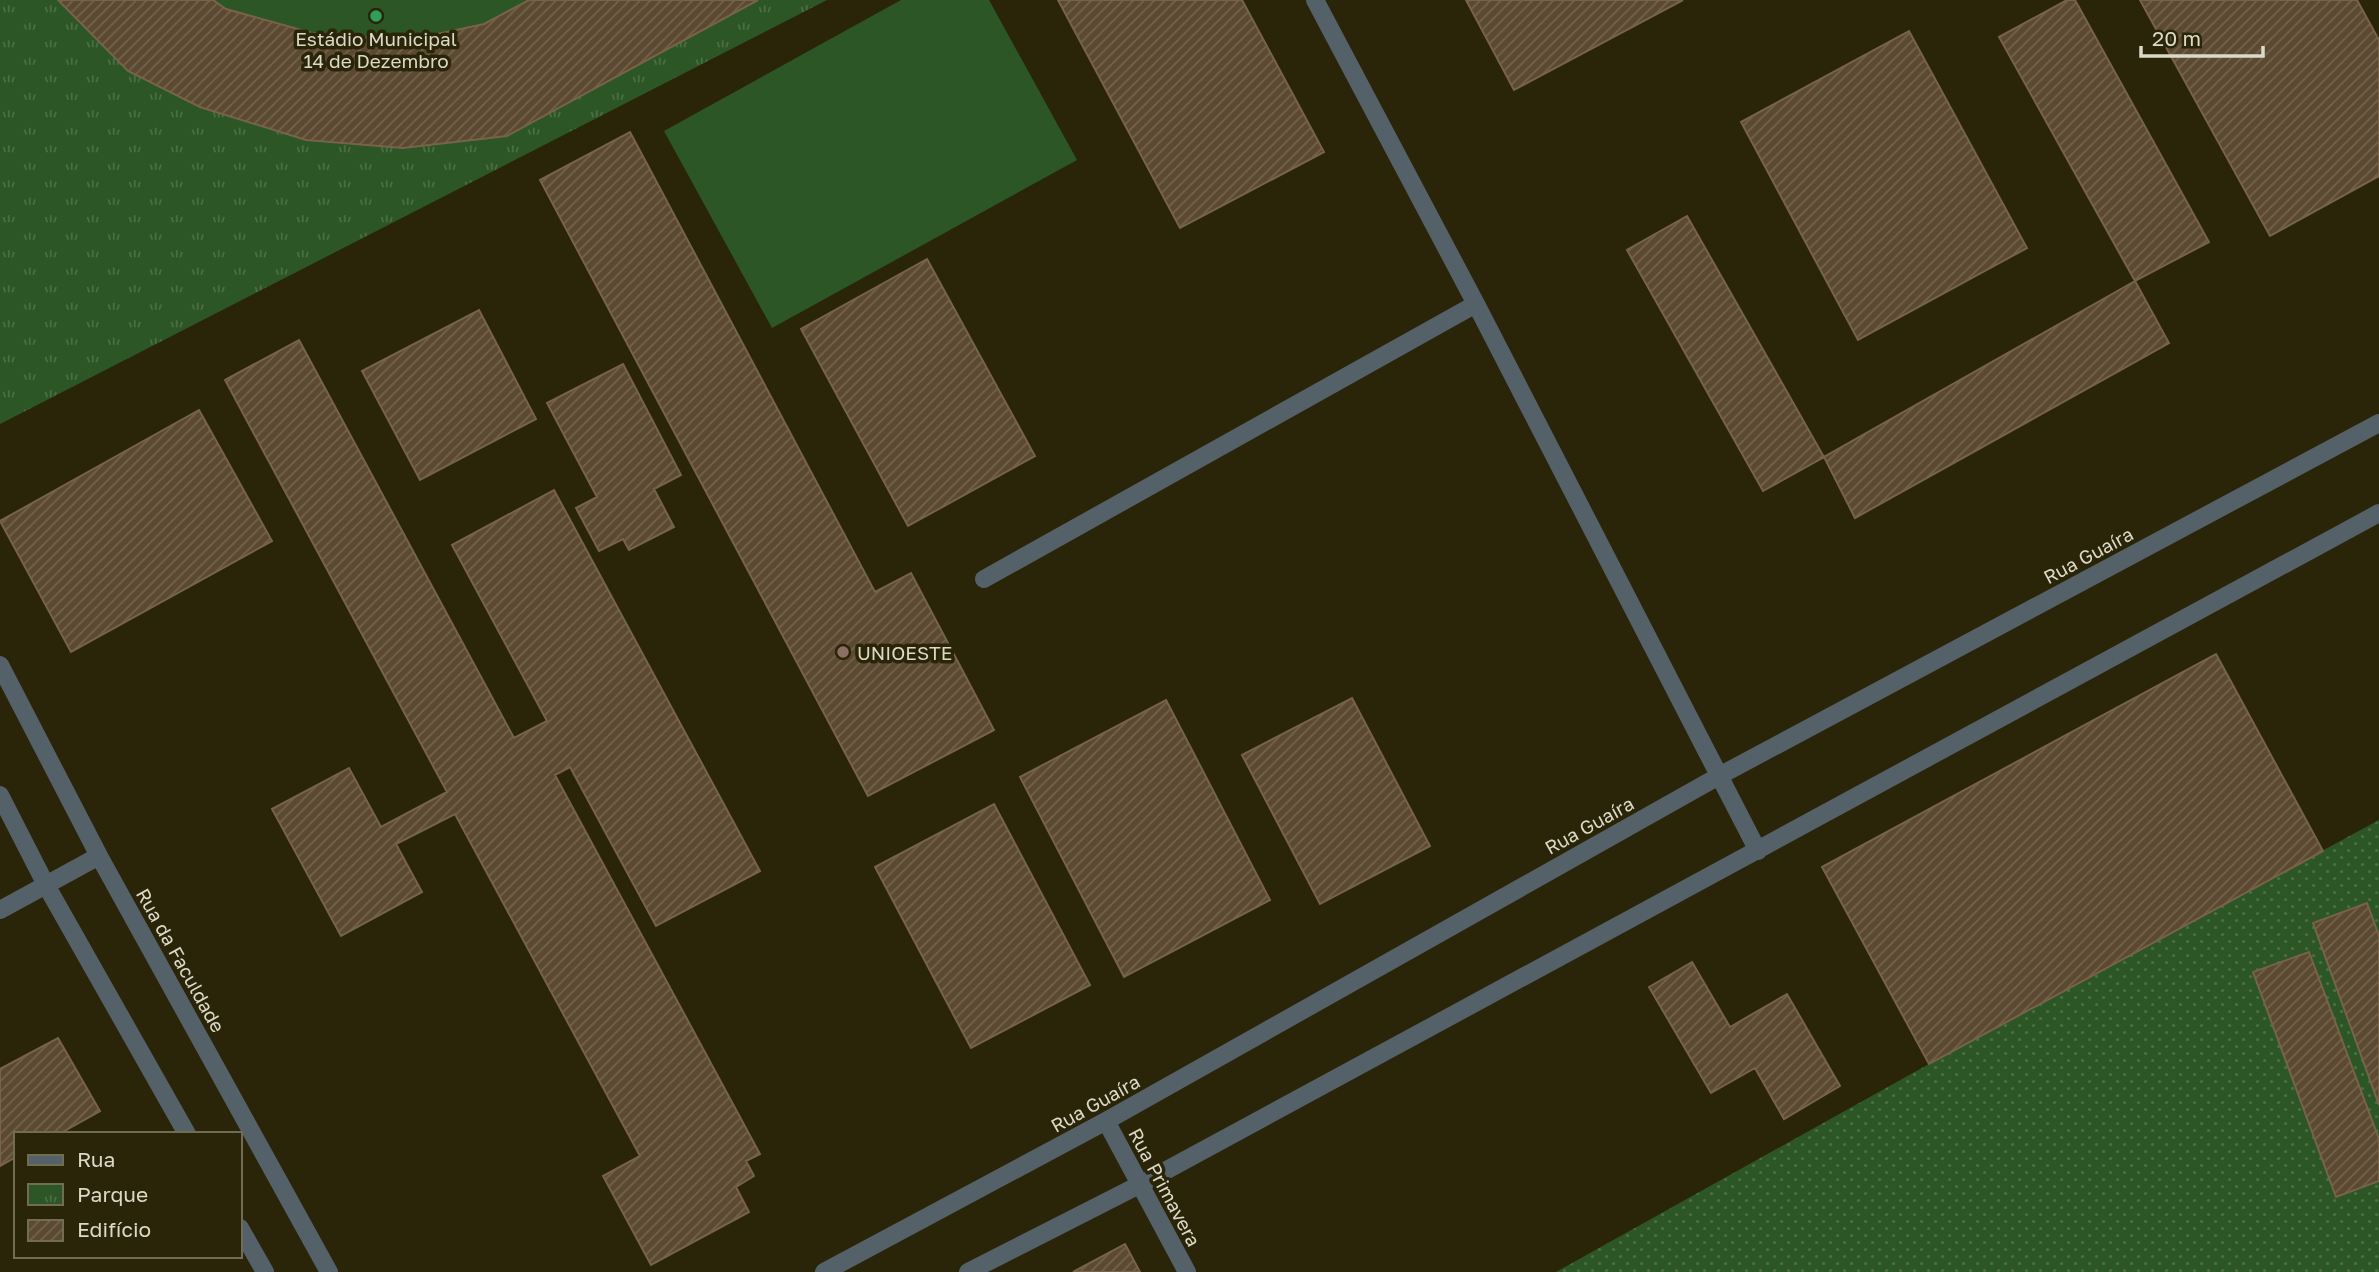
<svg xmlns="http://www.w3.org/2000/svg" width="2379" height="1272" font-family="'Golos Text',sans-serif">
<defs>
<pattern id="grass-dots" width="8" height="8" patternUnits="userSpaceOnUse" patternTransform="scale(1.75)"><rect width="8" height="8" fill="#2d5627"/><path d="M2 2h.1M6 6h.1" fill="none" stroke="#4b6e45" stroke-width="1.8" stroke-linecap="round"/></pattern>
<pattern id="park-tufts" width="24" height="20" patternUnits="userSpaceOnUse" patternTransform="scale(1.75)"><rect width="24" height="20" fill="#2d5627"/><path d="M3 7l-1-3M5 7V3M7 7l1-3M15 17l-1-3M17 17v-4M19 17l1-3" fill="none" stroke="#4b6e45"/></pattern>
<pattern id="building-hatch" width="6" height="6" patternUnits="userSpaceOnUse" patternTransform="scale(1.75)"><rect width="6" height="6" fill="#5c4931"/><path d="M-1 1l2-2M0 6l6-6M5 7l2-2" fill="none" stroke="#73634e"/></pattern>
</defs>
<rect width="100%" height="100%" fill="#2a2508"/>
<!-- grass -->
<path fill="url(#grass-dots)" d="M2379,820V1272H1556L1929,1064Z"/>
<!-- park -->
<path fill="url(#park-tufts)" d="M0,0H827L0,424Z"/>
<!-- pitch -->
<path fill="#2d5627" d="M213,0H529L484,24L405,41L312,33L226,9Z
M901,0H989L1077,160L772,328L664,131Z"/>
<!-- building -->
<path fill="url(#building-hatch)" stroke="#77634a" stroke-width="2" d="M58,0H213L226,9L312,33L405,41L484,24L529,0H758L507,136L403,148L306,140L200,107L128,71Z
M1058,0H1242L1324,152L1180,228Z
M1466,0H1683L1514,90Z
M2067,0H2075L2209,242L2135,281L1999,37Z
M2140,0H2357L2379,40V176L2270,236Z
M1909,31L2027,248L1858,340L1741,122Z
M630,132L875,592L911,573L994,730L868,796L540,180Z
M1687,216L1824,457L1763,491L1627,250Z
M927,259L1035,456L908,526L801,329Z
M2135,281L2169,343L1855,518L1824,457Z
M479,310L536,419L420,480L362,371Z
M299,340L514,738L547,721L452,545L554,490L760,871L656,926L570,767L555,775L760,1154L746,1161L754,1176L736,1187L749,1212L651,1265L603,1176L640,1156L455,814L396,844L422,892L341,936L272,809L349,768L381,827L447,792L225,380Z
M623,364L681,475L654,489L674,527L629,550L623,539L599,551L576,508L597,497L547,403Z
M199,410L272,541L71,652L0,521Z
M2216,654L2323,851L1929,1064L1822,867Z
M1352,698L1430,846L1320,904L1242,755Z
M1166,700L1270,900L1124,977L1020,777Z
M994,804L1090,985L971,1048L875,867Z
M2367,903L2379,936V1105L2313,923Z
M2309,952L2379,1139V1181L2336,1197L2253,972Z
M1692,962L1730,1027L1787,994L1840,1086L1784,1119L1755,1068L1711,1093L1649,987Z
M58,1038L100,1111L59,1134H16V1157L0,1166V1069Z
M1125,1244L1140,1272H1073Z"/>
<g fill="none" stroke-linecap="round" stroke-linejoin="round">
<!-- minor -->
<path stroke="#546169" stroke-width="18" d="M1315,0L1476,304L1758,851
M984,579L1476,304
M0,665L99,856L329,1272
M0,795L46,885L187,1134
M0,910L99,856
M1106,1121L1187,1272
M240,1228L265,1272
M824,1272L1106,1121L1719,776L2379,423
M968,1272L1141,1184L2379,513"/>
</g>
<!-- markers -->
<circle fill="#2e9e5b" stroke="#2a2508" stroke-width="2.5" cx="376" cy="16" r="7"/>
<circle fill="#8d6e63" stroke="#2a2508" stroke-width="2.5" cx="843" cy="652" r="7"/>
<g text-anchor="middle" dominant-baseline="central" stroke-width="7" stroke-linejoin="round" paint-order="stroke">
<!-- poi labels -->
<g font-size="19" fill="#dcd9c9" stroke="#2a2508">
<text x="376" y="38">Estádio Municipal<tspan x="376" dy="22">14 de Dezembro</tspan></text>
<text x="857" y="652" text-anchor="start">UNIOESTE</text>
</g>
<!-- street labels -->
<g font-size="19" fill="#dcd9c9" stroke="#2a2508">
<text transform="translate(2088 555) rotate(-28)">Rua Guaíra</text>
<text transform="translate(1589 825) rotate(-29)">Rua Guaíra</text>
<text transform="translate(181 960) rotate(61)">Rua da Faculdade</text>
<text transform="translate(1095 1103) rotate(-29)">Rua Guaíra</text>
<text transform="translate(1165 1187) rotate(62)">Rua Primavera</text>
</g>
</g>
<!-- legend -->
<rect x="14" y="1132" width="228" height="126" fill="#2a2508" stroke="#716d55" stroke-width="2"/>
<rect x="28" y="1155" width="35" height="10" fill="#546169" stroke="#716d55" stroke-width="2"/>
<text x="77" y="1167" font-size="21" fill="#dcd9c9">Rua</text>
<rect x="28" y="1184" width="35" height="21" fill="url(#park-tufts)" stroke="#716d55" stroke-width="2"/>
<text x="77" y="1202" font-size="21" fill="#dcd9c9">Parque</text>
<rect x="28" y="1220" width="35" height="21" fill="url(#building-hatch)" stroke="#716d55" stroke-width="2"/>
<text x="77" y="1237" font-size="21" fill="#dcd9c9">Edifício</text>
<!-- scale -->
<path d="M2141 46v10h122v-10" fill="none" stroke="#dcd9c9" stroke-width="3.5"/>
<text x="2152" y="46" font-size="21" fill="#dcd9c9" stroke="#2a2508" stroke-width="5" paint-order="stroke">20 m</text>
</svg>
